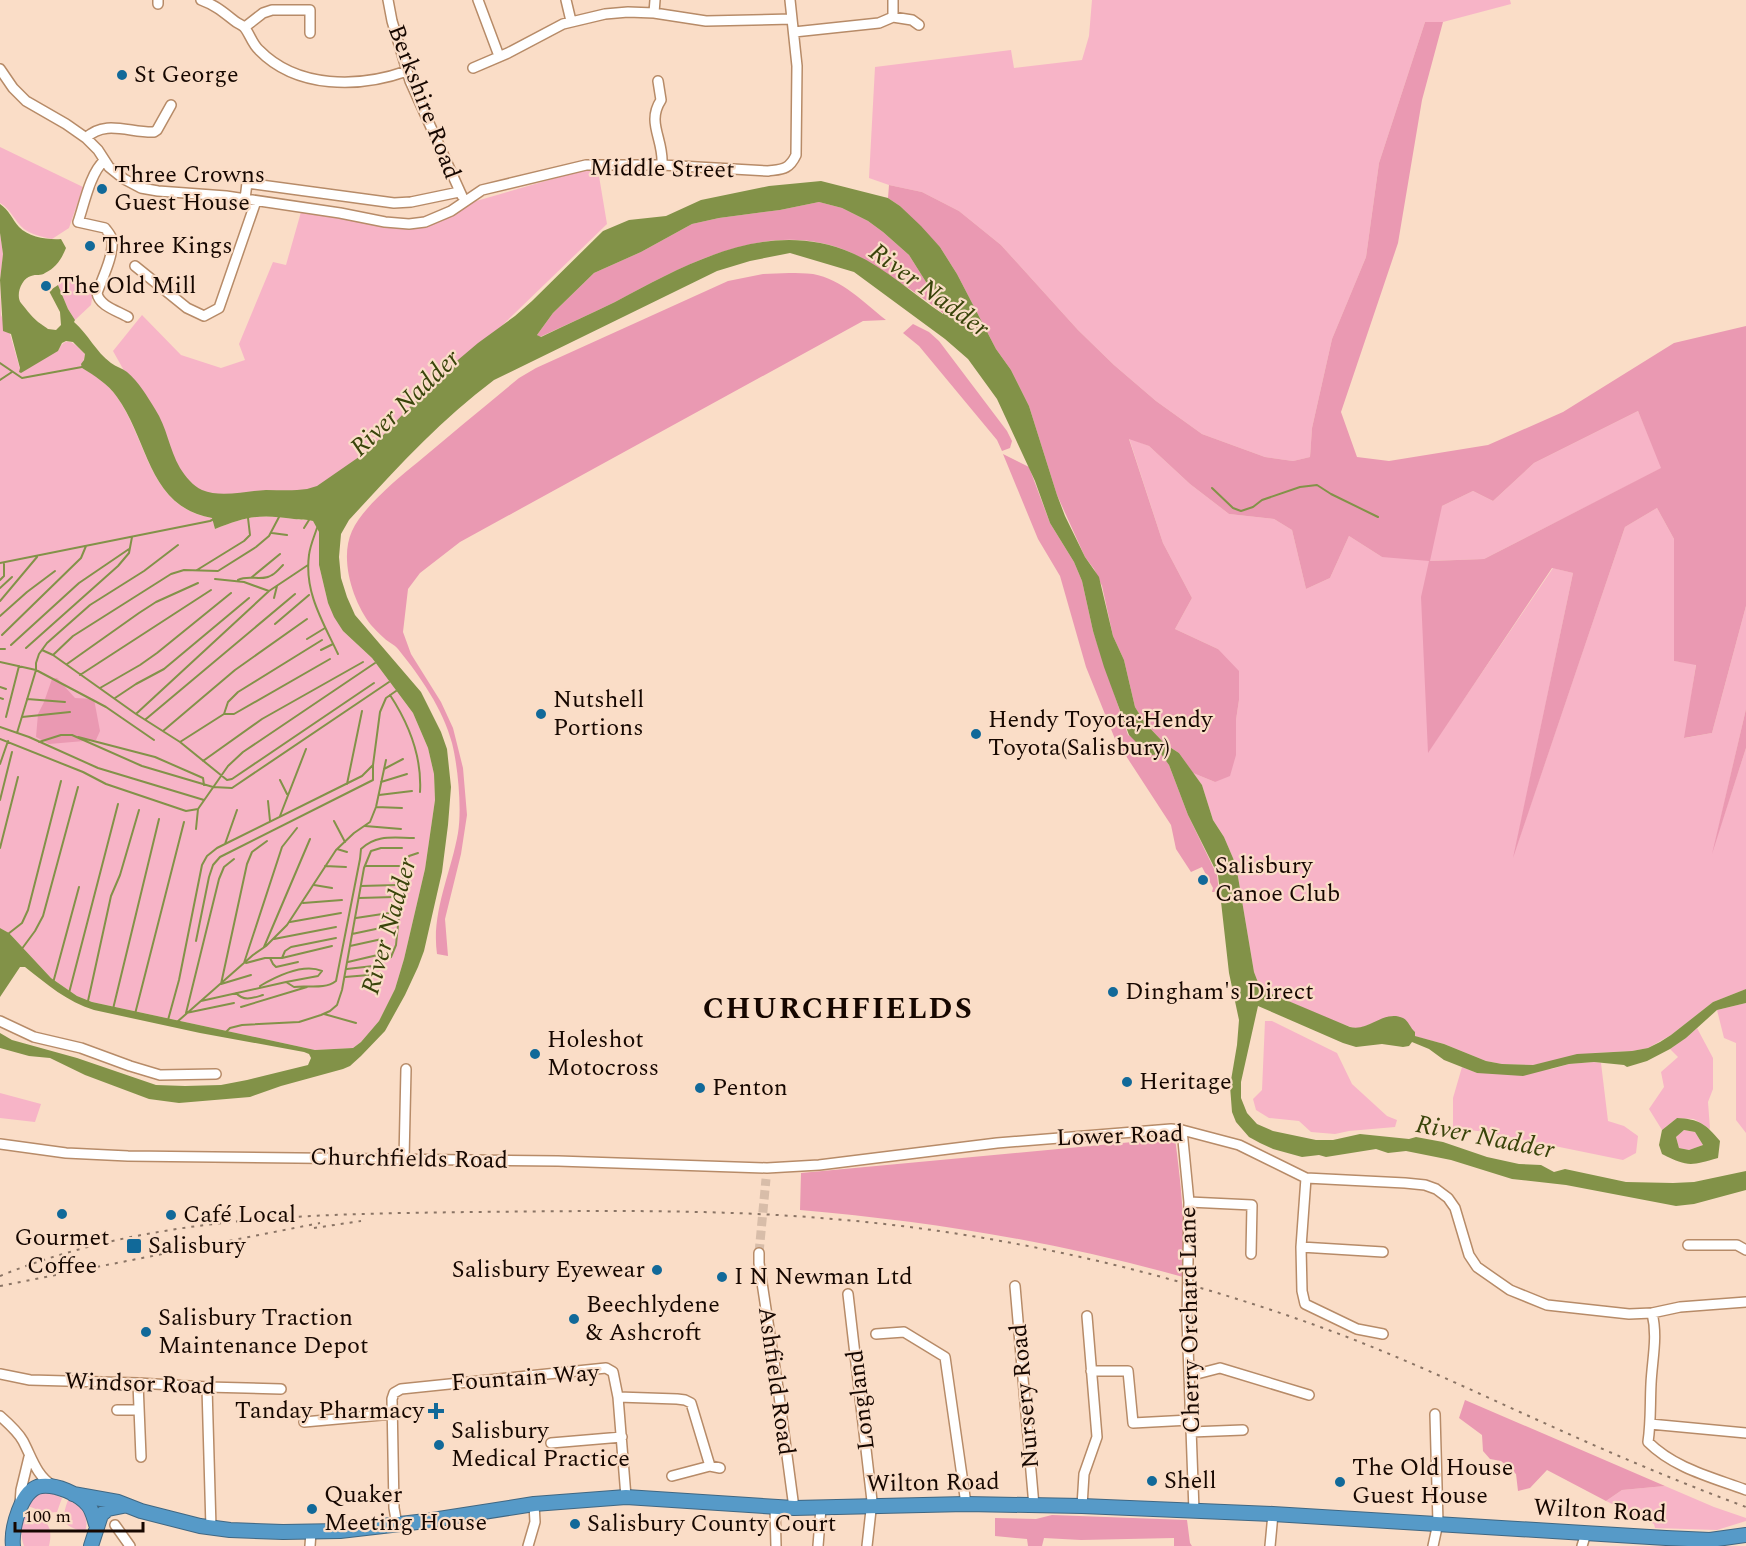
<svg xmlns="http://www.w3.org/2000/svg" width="1746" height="1546" font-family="Spectral,serif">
<rect width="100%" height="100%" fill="#faddc7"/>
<!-- green -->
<path fill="#f7b4c7" d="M1092,0H1510L1511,4L1443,22H1425L1379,163L1366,257L1332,339L1312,428L1310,457L1293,461L1265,457L1202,434L1156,401L1114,365L1078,330L1001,245L959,211L922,192L889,185L869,178L875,67L1011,50L1014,68L1082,60L1089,36Z
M0,147L83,187L69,228L52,239C43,237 32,235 24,229C14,221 12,210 0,203Z
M598,170L607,224L326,496L221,499L191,490L113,351L142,315L181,355L221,368L245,360L239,344L273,262L286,265L301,212L325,213L400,223L580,171Z
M0,233L3,254L0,280L1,315L10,334L20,369L58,351C66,333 75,344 85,354L82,368C95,375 109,385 117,397C148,441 149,508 212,518L215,529C247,516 260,514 294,519C301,520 306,519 313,521L319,532V565L328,603L343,631L372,658L413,713L428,748L434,774L435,800L425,869L404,959L395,989L379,1021L361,1042L353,1048L315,1050L92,1002L77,996L51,978L9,933L0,928Z
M72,274L83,287L93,293L91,305L75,320L68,309L58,285L62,282L65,285L70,281L68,277Z
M1638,411L1662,468L1484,559L1429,561L1428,752L1553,568L1573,573L1515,851L1625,527L1657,508L1674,539V661L1696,664L1685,738L1712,733L1746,606V709L1715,843L1746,748V989L1713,1002L1671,1035L1648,1048L1632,1051L1594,1053L1533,1065L1502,1064L1486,1061L1444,1044L1414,1036C1408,1024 1407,1018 1393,1016L1357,1029L1336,1022L1267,992L1259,985L1254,972L1236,865L1224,837L1213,820L1202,785L1193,773L1215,782L1236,720L1239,700L1218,649L1175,629L1192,598L1163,543L1129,438L1149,446L1190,484L1229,514L1274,519L1292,530L1306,589L1330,578L1349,536L1382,557L1442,506L1473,491L1493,501L1534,463Z
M1746,1003V1133L1736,1120V1043L1724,1038L1717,1010Z
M1265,1021H1272L1337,1053L1352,1084L1387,1116L1397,1120L1395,1127L1349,1131L1335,1134L1311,1132L1299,1121L1269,1118L1256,1110L1253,1099L1262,1090Z
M1697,1028L1713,1058V1089L1708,1102L1710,1129L1694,1119L1677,1118L1662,1130L1649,1109L1664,1087L1661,1072L1678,1057L1670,1049L1686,1038Z
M1594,1062L1601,1063L1608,1121L1624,1126L1638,1136L1636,1153L1623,1160L1486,1132L1453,1128V1098L1462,1067L1477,1073L1552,1069L1569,1064Z
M0,1093L41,1104L35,1122L0,1118Z
M1684,1130L1695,1132L1703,1145L1689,1150L1679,1148L1676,1137Z
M1665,1486L1714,1507L1746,1518V1521L1717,1530L1655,1528L1654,1524L1606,1501L1622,1490Z
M39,1493H51L62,1498L57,1512L46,1513L28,1506L31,1498Z
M68,1500C81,1506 90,1516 85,1532C63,1526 60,1522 68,1500Z
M27,1511C45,1519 54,1524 49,1546H24C19,1533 22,1523 27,1511Z"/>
<!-- forest -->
<path fill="#ea99b2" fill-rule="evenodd" d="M1425,22H1443L1422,100L1398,243L1341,412L1357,457L1389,461L1488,445L1563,412L1674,343L1746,326V606L1712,733L1684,738L1696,665L1674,661V539L1657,508L1625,527L1513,858L1573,573L1552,568L1428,753L1421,597L1429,561L1382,557L1349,536L1330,578L1306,589L1292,530L1274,519L1229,514L1190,484L1149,446L1129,439L1163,543L1192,598L1175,629L1218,649L1239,671V700L1236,720V755L1230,776L1215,782L1193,773L1179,753L1165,744L1145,723L1135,707L1124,660L1113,636L1102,586L1094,569L1085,557L1057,495L1029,406L1011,370L996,349L957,274L940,247L900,206L888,198L889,185L922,192L959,211L1001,245L1078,330L1114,365L1156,401L1202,434L1265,457L1293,461L1310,457L1312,428L1332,339L1366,257L1379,163ZM1638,411L1661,468L1484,559L1430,561L1442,506L1473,491L1493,501L1534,463Z
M819,202L842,208L868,221L883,232L909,255L943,309L944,314C922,297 900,282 876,267C868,263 860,257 852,253C771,216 686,264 615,302C591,314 565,325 540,337L537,335L553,313L594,273L641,252L692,224L719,218L780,210Z
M789,273C797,273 805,273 813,274C842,279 864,303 886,320L863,321L460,542L420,573L408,589L403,632L411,654L441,702L453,728L463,768L467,815L461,854L445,919L448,956L437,954C431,913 451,873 458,833C462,809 458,767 452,743C443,709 420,676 398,649C394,644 388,642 384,638C379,634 375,629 371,625C353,602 339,559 352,531C363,507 397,479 418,462C451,434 485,406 519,378L536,368L728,281L763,274Z
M913,324L929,332L939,341L1007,431L1012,441L1010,448L1002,451L997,440L919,346L903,333Z
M1003,454L1029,467L1050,523L1074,562L1082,581L1093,631L1128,735L1161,754L1169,765L1188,815L1217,875L1219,892H1212L1213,888L1202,867L1191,872L1176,849L1171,825L1115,739L1086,667L1060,576L1038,539Z
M57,678L75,698L94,699L100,731L96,740L49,744L36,737L38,714L44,702L52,679Z
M1746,709V748L1712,854Z
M1175,1138C1181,1184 1186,1230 1183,1277C1058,1242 929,1221 800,1210L801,1173Z
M1465,1400L1665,1486L1622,1490L1606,1501L1547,1470L1530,1488L1518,1491L1516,1474L1501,1461L1490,1459L1483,1451L1482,1435L1459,1418Z
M1052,1515L1187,1520L1190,1543L1192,1546H1174V1538L1081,1540L1044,1538L1042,1546H1028L1027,1539L995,1536V1518L1036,1519Z"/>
<!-- water -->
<path fill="#829248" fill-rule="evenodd" d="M821,181L888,198L900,206L921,226L940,247L957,274L996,349L1011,370L1029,406L1057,495L1065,516L1085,557L1099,577L1113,636L1124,660L1135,707L1145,723L1165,744L1179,753L1202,785L1213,820L1224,837L1236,865L1254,972L1259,985L1267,992L1350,1027C1369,1032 1384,1009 1403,1018C1409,1021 1410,1028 1415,1032V1036L1444,1044L1486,1061L1502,1064L1533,1065L1577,1054L1632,1051L1648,1048L1660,1042L1671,1035L1713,1002L1746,989V1003L1717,1010L1686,1038L1670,1049L1647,1061L1627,1067L1624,1065L1594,1062L1569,1064L1523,1076L1477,1073L1444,1060L1429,1049L1412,1042L1409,1046L1403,1047L1382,1044L1356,1047L1343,1043L1258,1006L1241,1082V1098L1247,1113L1257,1124L1273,1131L1316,1140H1333L1360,1134L1409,1139L1416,1137L1443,1142L1487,1157L1519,1164L1541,1165L1554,1172L1565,1169L1626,1182L1673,1183L1694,1182L1746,1171V1190L1694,1204L1676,1206L1566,1185L1512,1179L1451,1160L1406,1151L1388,1153L1376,1149L1326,1157L1319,1155L1302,1157L1273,1149L1260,1143L1249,1137L1236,1122L1232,1112L1230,1086L1237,1045L1239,1020L1229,973L1218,875L1188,815L1169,765L1161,754L1152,755L1146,752L1129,735L1104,667L1093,631L1082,581L1074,562L1050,523L1035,481L997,399L968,359L945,339L854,272L790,253L750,261L717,271L494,380C439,421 395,470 349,520L341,534L339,557L341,578L347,597L355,615L421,692L441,732L447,749L451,787L448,825L442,872L424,951L418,967L405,995L385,1031L361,1056L350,1066L343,1069L281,1086L250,1097L179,1103L149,1099L85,1075L50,1058L29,1056L0,1048V1033L12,1040L77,1058L156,1085L185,1086L221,1085L247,1080L308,1065L311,1058L309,1054L304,1052L200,1033L94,1010C67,1002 47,984 25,967H20L0,997V928L9,933L51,978L77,996L92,1002L315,1050L353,1048L361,1042L379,1021L395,989L404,959L425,869L435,800L434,774L428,748L413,713L372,658L343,631L334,617L328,603L319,565V532L313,521C306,519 301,520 294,519C260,514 247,516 215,529L212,518C148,507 149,441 117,397C108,384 95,376 82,368L81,364L84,360L85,354L73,342L66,341L62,343L58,351L21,373L19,372L20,368L11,334L3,331L0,280L3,254L0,233V204C9,210 12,219 19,227C28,237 48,240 61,239L66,248C62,258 56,268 45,273C41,276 36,274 31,276C22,278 15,295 21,303C27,310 33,319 41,324C43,326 46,327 48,329L56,330L61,325L60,312L49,291L58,285L68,309L75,320L74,322C88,334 96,352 111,363C116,367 122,368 127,372C139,382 147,396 155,409C167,427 169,449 180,468C185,476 193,486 202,490C221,498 246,491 266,490C280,490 294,491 307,489L317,486L369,450L439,376L478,343L515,316L532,301L603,231L629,220L666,216L701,200L769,186ZM819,202L842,208L868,221L883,232L909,255L943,309V314C913,294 886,268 852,253C769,217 688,263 615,302C591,314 565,325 541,337L537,335L553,313L594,273L641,252L692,224L719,218L780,210Z
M1677,1118C1699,1119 1706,1124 1720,1141L1718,1158C1690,1166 1688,1167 1662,1154L1659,1145L1662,1130ZM1684,1130L1695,1132L1703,1145L1689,1150L1679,1148L1676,1137Z"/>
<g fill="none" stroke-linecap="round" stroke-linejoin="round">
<!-- stream -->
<path stroke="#829248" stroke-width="2" d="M0,363L22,378L82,367
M0,380L12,372
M1212,488L1233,508L1241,511L1253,507L1262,500L1300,487L1317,485L1331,494L1378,517
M304,528L309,520
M317,528C314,537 310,546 309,555C304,592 323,622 338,654
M272,533L287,535
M0,563L210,521L214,519
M197,570L244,541L250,535L248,518
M252,577L280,554
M215,579L244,582L269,591L308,565
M0,580L4,576V564
M238,580C249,574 262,582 272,575C276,573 280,568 283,565
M0,588L12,577
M274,598L277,586
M0,601L37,557
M0,616L27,592L55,571
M275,624L309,595
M2,635L81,558L86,546
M307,639L325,628
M11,645L79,583L129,549
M26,648L118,566L129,553L132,537
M0,649H5
M42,650L53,655L136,714L180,742L227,780L232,779L374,683
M321,650L333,644
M53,655L73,636L171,574L184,570L218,571L256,547L269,536L279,517
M0,662L36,670V663L39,654L47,643L90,605L144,571L178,545
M67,664L139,613L156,602L198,583
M80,675L211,590
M0,687L6,689
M100,688L140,665L157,653L231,593
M390,695C409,724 422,758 420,792
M0,698L3,699
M115,698L136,684L164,669L249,598
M27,699L65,702
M137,713L269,591
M224,714L228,702L238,692L322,640
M6,717L19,666
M22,717L70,712
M146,719L295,594
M0,727L29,737L98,768L204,800
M163,731L235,670L307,619
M17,733L36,670L106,707L154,740
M78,737L155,757L203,778L204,785
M0,739L83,772L106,784L186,811L198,809L228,766L243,752L375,663
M39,742L61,735H72L142,766L213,787L232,788L389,682
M180,742L224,714H234L330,659
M203,761L262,719L363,662
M0,764L8,741
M384,769L403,759
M280,780L287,794
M381,782L407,774
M347,784L362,711
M379,795L412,791
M0,800L12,752
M268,801L270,821
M376,807L402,808
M280,816L306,749
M334,821L345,842
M365,826L401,829
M196,829L198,809
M225,844L237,810
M0,848L18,777
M337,849L347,852
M234,859L224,867L219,879L186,1013L234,1003
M325,866L346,867
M366,866H399
M314,885L332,888
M361,886L397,885
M359,898L394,897
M303,903L342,900
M356,918L389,913
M290,922L341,913
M8,934L22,923L28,910L61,781
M352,934L390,926
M274,939L336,927
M196,941L209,877L213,865L220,857L373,780V765
M350,946L382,939
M264,947L310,839
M21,950L35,931L43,916L78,787
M270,958L273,964L276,967L298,962
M282,958L332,946
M348,962L386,953
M244,963L282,847L297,828
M246,963L265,958H282L285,951L291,947L336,938
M347,969L373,966L391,957L396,945L404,866L409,856L418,853
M251,975L221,984L247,864L252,852L267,841
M345,977L369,975
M53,983L79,887
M260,986C277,976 303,963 322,971L318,976L286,982
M69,993L118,804
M236,993C244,1002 253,998 263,995
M88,1001L111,896L120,875L139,810
M201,1001L286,982L294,987C308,985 324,990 336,981L360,859L361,849C377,834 394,838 414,838
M241,1007L307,987
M113,1009L159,819
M135,1014L184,822
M324,1014L356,1023
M168,1020L179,980L202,865L207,856L217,848L362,776L373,765L380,712L386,698L396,691
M177,1022L253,955L266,946L287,925L336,850L354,833L370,822L376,807L386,760
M226,1032L230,1028L242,1025L299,1022L321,1015L330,1011L337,1005L342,990L364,868L371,851L381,848H402"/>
<!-- minor-tunnel -->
<path stroke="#d8bda9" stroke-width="9" stroke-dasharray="9 4.5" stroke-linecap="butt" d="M759,1253L766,1179"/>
<!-- minor casing -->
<g stroke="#b78b68" stroke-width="12">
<path id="minor" d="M158,0V4
M201,0C217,6 223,12 236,22C239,24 242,25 244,27C249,32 252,44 259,50C297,89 359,88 407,71
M388,0L392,21L410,81L462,196
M478,0L499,56
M566,0L571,21
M654,13L655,0
M893,17V0
M245,27L263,13L272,10H310V33
M794,32L879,23L893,17L912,20L919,25
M473,68L508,53L563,24L605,14L628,12L654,13L706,21L792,19
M0,69L13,88L26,101L66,124L86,138L98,150L109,167L124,179L141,188L158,191L226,196L340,213L385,222L409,224L425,222L451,211L482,190L586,165H662L768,171C782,169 789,170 796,155L797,66L790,0
M658,81L661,100C646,123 664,139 662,165
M86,138C105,119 130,133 154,132L157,130L171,105
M104,161C90,173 84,205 78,222L105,228C107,231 112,236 112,240C114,255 102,279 97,293C99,306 118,311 128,317
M245,199L247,183L394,203L411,202L459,192
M135,266L187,308L204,316L219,308L256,201
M0,1021L34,1037L81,1048L130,1066L160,1075L216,1074
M1182,1130L1189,1202L1187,1319L1194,1511
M0,1144L66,1153L128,1156L558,1161L767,1168L819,1165L997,1143L1171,1129L1182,1130L1239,1145L1306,1178L1405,1183L1425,1185L1436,1189L1448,1198L1455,1208L1469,1255L1477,1267L1510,1290L1547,1305L1629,1314L1652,1313L1680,1307L1746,1302
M404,1159L406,1069
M1306,1178L1301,1247L1383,1252
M1189,1202L1252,1205L1251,1254
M1688,1245H1737L1746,1250
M1301,1247L1302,1291L1305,1304L1357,1329L1383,1334
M759,1253V1263L778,1388L794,1508
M1015,1286L1034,1506
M848,1294L872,1501L867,1546
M1652,1313C1658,1337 1652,1360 1651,1384C1650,1404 1651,1422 1648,1442C1674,1468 1711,1477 1746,1490
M876,1334L904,1332L945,1357L966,1504
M1091,1371H1128L1133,1423L1190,1420
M0,1374L30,1380L138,1383L207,1387L281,1389
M1189,1376L1220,1368L1309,1395
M138,1383L141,1457
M207,1387L211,1528
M618,1397L677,1399L685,1400L691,1403L710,1466L720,1468
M117,1410H138
M0,1416C8,1423 18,1432 23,1441C32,1458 36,1475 53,1486
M304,1422L393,1414
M1650,1424L1746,1433
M1191,1432L1243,1430
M551,1443L622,1437
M672,1476L710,1466
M20,1504L21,1490L29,1457
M1082,1506L1084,1474L1097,1437L1087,1316
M775,1507L776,1546
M115,1525L130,1546
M397,1525L394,1508L392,1399L394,1393L401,1389L606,1368L613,1372L618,1397L626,1497
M310,1546L311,1532
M528,1546L535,1522L534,1504
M818,1546L821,1508
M1270,1546L1273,1514
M1433,1546L1438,1523L1435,1414
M1582,1546L1586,1533"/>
</g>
<!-- highway casing -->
<g stroke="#406782" stroke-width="16">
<path id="highway" d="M73,1494L118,1502L141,1511L200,1526L230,1530L283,1532L340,1531L426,1521L534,1504L626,1497L794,1508L966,1504L1082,1506L1273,1514L1666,1538L1710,1540L1746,1535
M13,1546C11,1529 21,1489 41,1486C56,1484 79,1494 88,1505C93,1511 94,1519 97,1527
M91,1546L101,1515L108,1509L123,1506"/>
</g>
<!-- minor -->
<use href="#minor" stroke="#fff" stroke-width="9"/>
<!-- highway -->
<use href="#highway" stroke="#569ac8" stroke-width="14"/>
<!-- rail -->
<path stroke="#8a7465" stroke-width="2" stroke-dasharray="3 6" stroke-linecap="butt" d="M314,1228L361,1221
M0,1276C149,1215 315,1214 473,1212C585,1211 697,1209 808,1217C980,1229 1149,1266 1312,1324C1397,1354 1479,1394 1562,1431C1622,1458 1684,1484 1746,1507
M0,1286L320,1223"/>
</g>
<!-- markers -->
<g fill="#116999" stroke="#faddc7" stroke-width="2">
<circle cx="122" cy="75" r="6"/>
<circle cx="102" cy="189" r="6"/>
<circle cx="90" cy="246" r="6"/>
<circle cx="46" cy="286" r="6"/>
<circle cx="541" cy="714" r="6"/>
<circle cx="976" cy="734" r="6"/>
<circle cx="1203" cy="880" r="6"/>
<circle cx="1113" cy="992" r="6"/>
<circle cx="535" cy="1054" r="6"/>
<circle cx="1127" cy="1082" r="6"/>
<circle cx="700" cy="1088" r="6"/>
<circle cx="62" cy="1214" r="6"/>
<circle cx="171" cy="1215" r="6"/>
<rect x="126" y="1238" width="16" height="16" rx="3"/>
<circle cx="657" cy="1270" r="6"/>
<circle cx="722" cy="1277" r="6"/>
<circle cx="574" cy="1319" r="6"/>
<circle cx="146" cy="1332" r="6"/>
<path d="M433 1402h6v6h6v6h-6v6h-6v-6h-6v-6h6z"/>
<circle cx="439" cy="1445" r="6"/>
<circle cx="1152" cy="1481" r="6"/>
<circle cx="1340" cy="1482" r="6"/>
<circle cx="312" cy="1509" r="6"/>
<circle cx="575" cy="1524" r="6"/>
</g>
<g text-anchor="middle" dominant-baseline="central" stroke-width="4.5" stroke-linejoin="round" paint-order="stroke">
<!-- poi labels -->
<g font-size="24" fill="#160700" stroke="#faddc7" text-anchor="start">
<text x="134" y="75">St George</text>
<text x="114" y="175">Three Crowns<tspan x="114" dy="28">Guest House</tspan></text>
<text x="102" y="246">Three Kings</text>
<text x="58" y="286">The Old Mill</text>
<text x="553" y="700">Nutshell<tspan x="553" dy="28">Portions</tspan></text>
<text x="988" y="720">Hendy Toyota;Hendy<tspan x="988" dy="28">Toyota(Salisbury)</tspan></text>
<text x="1215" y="866">Salisbury<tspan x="1215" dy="28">Canoe Club</tspan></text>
<text x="1125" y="992">Dingham's Direct</text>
<text x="547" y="1040">Holeshot<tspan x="547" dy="28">Motocross</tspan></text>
<text x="1139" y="1082">Heritage</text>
<text x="712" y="1088">Penton</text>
<text x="183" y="1215">Café Local</text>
<text x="62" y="1238" text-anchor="middle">Gourmet<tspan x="62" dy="28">Coffee</tspan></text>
<text x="148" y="1246">Salisbury</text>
<text x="645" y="1270" text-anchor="end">Salisbury Eyewear</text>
<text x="734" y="1277">I N Newman Ltd</text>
<text x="586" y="1305">Beechlydene<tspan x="586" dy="28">&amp; Ashcroft</tspan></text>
<text x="158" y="1318">Salisbury Traction<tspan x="158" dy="28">Maintenance Depot</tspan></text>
<text x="424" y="1411" text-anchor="end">Tanday Pharmacy</text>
<text x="451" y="1431">Salisbury<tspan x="451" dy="28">Medical Practice</tspan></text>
<text x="1352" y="1468">The Old House<tspan x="1352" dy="28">Guest House</tspan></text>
<text x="1164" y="1481">Shell</text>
<text x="324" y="1495">Quaker<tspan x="324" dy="28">Meeting House</tspan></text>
<text x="587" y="1524">Salisbury County Court</text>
</g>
<!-- street labels -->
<g font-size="24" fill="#160700" stroke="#faddc7">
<text transform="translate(424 102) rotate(69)">Berkshire Road</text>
<text transform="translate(662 169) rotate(1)">Middle Street</text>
<text transform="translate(1120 1136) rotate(-2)">Lower Road</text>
<text transform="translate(409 1159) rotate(1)">Churchfields Road</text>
<text transform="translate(1190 1320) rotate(-91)">Cherry Orchard Lane</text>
<text transform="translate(525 1378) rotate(-4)">Fountain Way</text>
<text transform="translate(776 1381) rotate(82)">Ashfield Road</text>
<text transform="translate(140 1384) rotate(2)">Windsor Road</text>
<text transform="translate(1025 1396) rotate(-95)">Nursery Road</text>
<text transform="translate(861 1400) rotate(-97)">Longland</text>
<text transform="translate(933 1483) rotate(-1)">Wilton Road</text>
<text transform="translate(1600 1511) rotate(3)">Wilton Road</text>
</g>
<!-- water labels -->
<g font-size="26" font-style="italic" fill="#39440a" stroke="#faddc7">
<text transform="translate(929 290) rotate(36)">River Nadder</text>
<text transform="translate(405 403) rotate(-44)">River Nadder</text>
<text transform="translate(389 926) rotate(-74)">River Nadder</text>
<text transform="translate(1485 1137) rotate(11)">River Nadder</text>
</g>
<!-- district labels -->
<g font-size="30" font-weight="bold" letter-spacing="1.5" fill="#160700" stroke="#faddc7">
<text x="838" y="1009">CHURCHFIELDS</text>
</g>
</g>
<!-- scale -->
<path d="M15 1522v9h128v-9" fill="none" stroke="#160700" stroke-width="3"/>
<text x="24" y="1522" font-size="18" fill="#160700" stroke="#faddc7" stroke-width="4.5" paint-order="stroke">100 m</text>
</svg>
